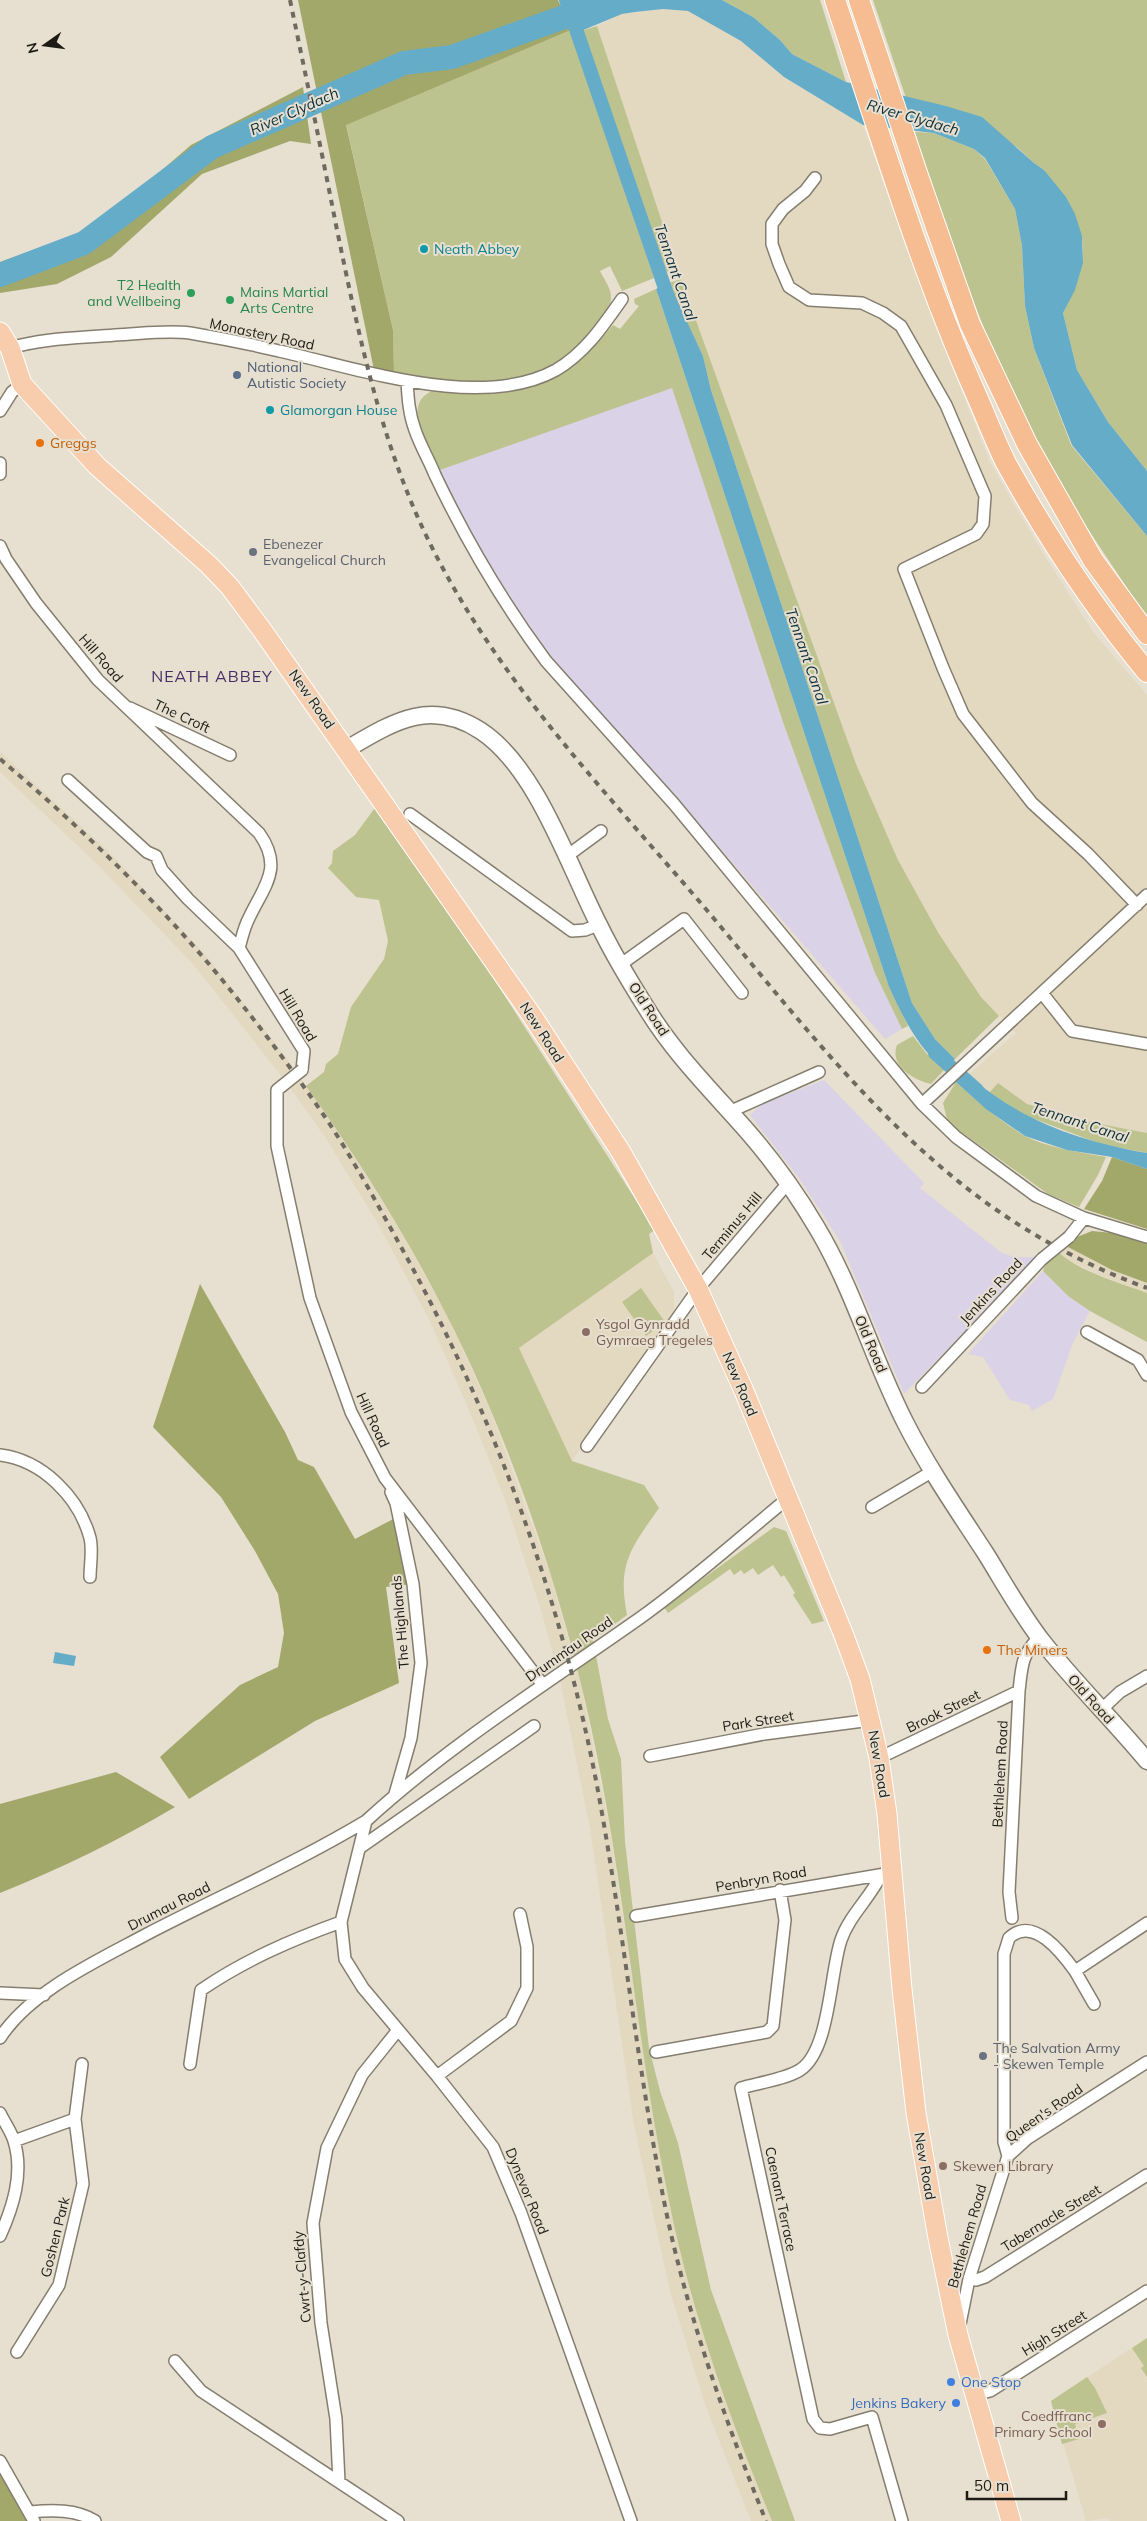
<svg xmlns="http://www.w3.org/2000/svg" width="1147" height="2521" font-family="Mulish,sans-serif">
<rect width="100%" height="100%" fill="#e7dfcf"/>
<!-- built -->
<path fill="#e3d8c0" d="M663,9L688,11L706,19L741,41L784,77L863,125L930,312L990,462L1039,547L1093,632L1147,695V1133L1095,1123L1027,1104L998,1083L989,1093L968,1075L1016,1033L981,997L939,934L898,860L856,764L691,309L597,26L622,14Z
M0,752L107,850L205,954L279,1048L337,1129L391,1215L447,1315L490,1410L549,1571L580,1680L609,1826L655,2126L669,2202L682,2255L699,2322L720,2386L772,2521H751L706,2407L670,2291L634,2125L590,1828L561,1685L542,1613L504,1497L472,1417L430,1321L377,1222L325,1137L286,1082L194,965L97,864L0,772Z
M649,1233L653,1253L674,1292V1315L572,1461L519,1348Z
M1066,1246L1112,1270L1147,1283V1293L1097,1274L1067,1259L1059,1253Z
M1147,2338V2521H1110L1108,2518L1086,2521L1051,2401Z"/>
<!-- industrial -->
<path fill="#dad2e7" d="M672,387L784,725L875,973L902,1029L885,1039L673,794L548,655L489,563L437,471Z
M824,1080L924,1183L920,1188L1002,1253L1014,1257H1036L904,1394L840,1241L799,1178L750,1115L762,1104Z
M1043,1271L1068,1296L1090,1311L1073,1343L1053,1399L1032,1411L1029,1405L1010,1400L983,1357L968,1354Z"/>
<!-- green -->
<path fill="#bdc38e" d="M722,0H820L846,82L792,54L780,40L753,17Z
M873,0H1147V471L1108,422L1077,370L1063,313C1075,289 1086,265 1082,238C1080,227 1052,183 1044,170L1034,163L1017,147L946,106L906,98Z
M597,26L677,267L664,273L581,31Z
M571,30L654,278L622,291L610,266L600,271C603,277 608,284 610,291C615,309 601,322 591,334C542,396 463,386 394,372L393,330L346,124Z
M915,132L934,133L974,149L985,159L1015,209L1022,246L1025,306L1034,348L1071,445L1147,536V618L1080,517L1007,387L956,257Z
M681,279L856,764L898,860L939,934L981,997L999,1016L955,1059L935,1039L912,1003L711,390L703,356L671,290L669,283Z
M656,289L889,987L908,1026L902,1029L875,973L784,725L672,388L437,471C428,450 399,401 435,390C456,391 477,395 497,393C549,390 580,363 613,325L620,329L639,306L635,304L634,299Z
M377,805L436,889L655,1230L649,1234L653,1253L519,1348L572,1461L644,1485L659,1508C631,1548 617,1564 627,1615L593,1640L608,1719L621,1759L625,1842L649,2048L660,2091L678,2143L711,2290L795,2521H772C729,2417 691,2311 669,2201C633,2028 623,1851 580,1680C550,1558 503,1425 446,1314C406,1235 358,1158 306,1086L324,1072L326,1064L338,1054L351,1007L384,959L388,941L379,900L356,897L328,868L332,863L333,851L355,835Z
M913,1036L926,1053L944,1070L931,1084C914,1080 889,1066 897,1045Z
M956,1082C977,1101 999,1120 1023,1135C1047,1148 1079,1152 1106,1157L1098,1175L1079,1207L1048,1194L953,1126L947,1119L943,1103Z
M998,1083L1027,1104L1095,1123L1147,1133V1153L1101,1144L1024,1115L989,1093Z
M1059,1253C1083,1273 1118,1282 1147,1293V1342L1090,1311L1068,1296L1043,1271L1046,1263Z
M641,1288L665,1322L646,1336L622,1302Z
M774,1527L786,1531L824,1621L812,1624L793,1595L795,1593L784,1575L781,1577L773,1565L758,1575L753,1568L744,1574L741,1570L734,1575L730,1569L668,1613L664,1607Z
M1147,2338V2377L1141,2368L1144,2366L1132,2348Z
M1087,2377L1095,2388L1107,2413L1075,2424L1079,2439L1062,2444L1051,2401Z"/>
<!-- forest -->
<path fill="#a2a86a" d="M298,0H558L571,30L346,125L393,330L394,372L374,370Z
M303,87L311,144L290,141L202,174L111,257L57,284L0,293V262L96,227L191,145Z
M1112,1157L1147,1169V1229L1084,1209L1102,1181Z
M1092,1231L1113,1233L1147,1244V1283L1112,1270L1066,1246L1077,1237Z
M200,1284L285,1432L298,1460L314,1467L355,1539L399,1516L413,1584L386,1587L399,1683L315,1721L189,1799L160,1757L240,1685L278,1667L284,1633L278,1594L255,1551L221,1497L153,1427Z
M116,1772L175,1807C119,1840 60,1869 0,1893V1804Z
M0,2461L34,2521H0Z"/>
<!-- water -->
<path fill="#65acc9" d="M570,0H722L753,17L780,40L792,54L846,82L946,106L982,117L1034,163L1044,170L1066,197L1075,214L1082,236L1083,263L1075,290L1063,313L1077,370L1108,422L1147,471V536L1072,445L1034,348L1025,306L1022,246L1015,209L985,158L974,149L934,133L863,125L784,77L741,41L688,11L663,9L635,12L622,14L581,31Z
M669,283L703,356L711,390L912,1003L935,1039L955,1059L944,1070C916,1044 905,1021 889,987L656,289Z
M968,1075C1021,1121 1079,1141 1147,1153V1169L1112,1157L1067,1150L1025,1136L986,1109L956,1082Z
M55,1652L76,1656L74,1666L53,1663Z"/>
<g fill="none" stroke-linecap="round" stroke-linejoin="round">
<!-- canal -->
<path stroke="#65acc9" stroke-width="14" d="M566,0L670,303
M935,1053L977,1090"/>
<!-- river -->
<path stroke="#65acc9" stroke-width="24" d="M0,275L84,243L212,147L404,63L452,57L612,0"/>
<!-- minor casing -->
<g stroke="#857e6f" stroke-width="14">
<path id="minor" d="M815,178L805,191L783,209L772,224V244L779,264L789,287L809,300L862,303L883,313L901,326L946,405L985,496L983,524L976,534L904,569L943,668L963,714L1032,803L1088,854L1137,905
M10,348C43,338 81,338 115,335C140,334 165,330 190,333C220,338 250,344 279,351C358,368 480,412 556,370C585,353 603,326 622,299
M407,382C408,398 409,414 415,430C420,445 429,460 435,475C466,540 503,603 546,661L674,804L922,1104L956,1137L1036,1196L1084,1218L1147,1237
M0,411L12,392L22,384
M0,463V474
M0,546L6,559L36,603L98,680L259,833C284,868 264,886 249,918C244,927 242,938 239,948L304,1051L302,1070
M130,708L230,755
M68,780L147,852L156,856L162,870L188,899L239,948
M410,814L572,931L585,930L598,925
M567,856L601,831
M620,965L684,919L742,993
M1042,993L1072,1031L1147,1044
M282,1086L277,1090V1146L310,1298L351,1412L385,1478L543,1685
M922,1104L1147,895
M729,1112L819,1072
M1069,1237L1084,1218
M1087,1332L1138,1360L1147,1375
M922,1387L1042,1259
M587,1446L698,1289L788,1183
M0,1455C42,1460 79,1497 90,1538C93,1550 90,1565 90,1577
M391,1492L396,1503L413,1584L421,1663L411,1738L395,1794
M872,1507L933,1471
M1101,1710L1120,1692L1147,1676
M650,1756L764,1734L871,1720
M879,1758L1019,1691
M366,1821L341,1922L345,1959L363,1988L437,2076L493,2147L521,2213L631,2521
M361,1847L534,1726
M881,1875C870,1898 849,1916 841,1940C830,1972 830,2051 800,2070C786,2079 758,2083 741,2088L813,2419L820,2428L830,2429L872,2417L902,2521
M636,1916L885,1874
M1012,1918L1009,1892L1019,1691C1022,1666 1021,1656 1039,1637
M1075,1971L1094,2004
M0,1993L44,1995
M0,2038C30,1991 99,1960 147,1934C220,1896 296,1863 366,1821C450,1744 548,1683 640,1618C691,1582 738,1539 787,1499
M656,2052L767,2032L773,2026L785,1920L780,1890
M190,2064L201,1990C245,1960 291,1940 341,1922
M437,2076L511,2021L527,1988V1947L520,1914
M0,2113C4,2122 11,2131 14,2141C24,2173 13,2207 0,2236
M14,2141L75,2119
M1008,2156L1028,2138L1147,2062
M969,2279L976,2280L985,2277L1147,2175
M960,2324L969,2279L1008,2156L1004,2142V1954L1009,1938C1033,1915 1062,1953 1075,1971L1147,1923
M17,2352L59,2285L83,2184L75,2119L82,2064
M175,2361L201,2391L398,2521
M974,2395L990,2391L1147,2291
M0,2461L34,2521
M339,2482L336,2419L321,2323L313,2223L327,2148L362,2075L398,2030
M30,2512C52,2510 76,2509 95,2521"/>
</g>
<!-- secondary casing -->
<g stroke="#857e6f" stroke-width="19">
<path id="secondary" d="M347,749C393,722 430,698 481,731C537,768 569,867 599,925C613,954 630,982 647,1009C675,1055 713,1092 748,1132C774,1162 797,1194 817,1228C854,1290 873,1360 906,1424C929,1469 958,1511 986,1554C1004,1583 1021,1614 1042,1641C1075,1683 1113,1720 1147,1761"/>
</g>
<!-- primary casing -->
<g stroke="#fff" stroke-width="21">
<path id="primary" d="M0,332L10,348L22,384L97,466L209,565L230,587L262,630L533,1017L621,1152L698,1289L744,1391L843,1633L860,1679L879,1758L887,1814L902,1989L916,2113L938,2238L958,2335L1011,2521"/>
</g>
<!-- trunk casing -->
<g stroke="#fff" stroke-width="22">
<path id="trunk" d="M835,0C878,128 917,259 971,383C983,409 993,437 1006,463C1047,537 1093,607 1147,672
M859,0L917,173L970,324L1027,444L1093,560L1147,634"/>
</g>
<!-- minor -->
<use href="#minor" stroke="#fff" stroke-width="11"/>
<!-- secondary -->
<use href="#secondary" stroke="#fff" stroke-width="16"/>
<!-- primary -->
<use href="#primary" stroke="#f8cdad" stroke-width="19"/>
<!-- trunk -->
<use href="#trunk" stroke="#f6bc92" stroke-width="20"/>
<!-- rail -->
<path stroke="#6e6a60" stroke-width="4" stroke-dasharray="6 6" stroke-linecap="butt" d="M290,0C306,77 322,153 337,230C357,326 376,420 415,511C480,662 599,784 705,908C776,992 850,1088 933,1160C996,1216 1068,1259 1147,1288
M0,759C85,831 167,910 236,997C267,1036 297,1076 325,1117C352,1157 376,1202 400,1245C494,1415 562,1599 598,1791C623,1927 637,2065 664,2201C686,2312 724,2417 766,2521"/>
<!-- minor-bridge casing -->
<g stroke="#857e6f" stroke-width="14" stroke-linecap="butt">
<path id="minor-bridge" d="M282,1086L302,1070
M1042,1259L1069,1237"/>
</g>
<!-- minor-bridge -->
<use href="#minor-bridge" stroke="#fff" stroke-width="11"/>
</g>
<!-- markers -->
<g fill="#0f9aa8" stroke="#e7dfcf" stroke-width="2">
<circle cx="424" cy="249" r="5"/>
<circle cx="270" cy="410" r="5"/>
</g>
<g fill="#2e9e5b" stroke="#e7dfcf" stroke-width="2">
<circle cx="191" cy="293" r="5"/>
<circle cx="230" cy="300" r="5"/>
</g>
<circle fill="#5c6f8a" stroke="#e7dfcf" stroke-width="2" cx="237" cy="375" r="5"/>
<g fill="#e8710a" stroke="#e7dfcf" stroke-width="2">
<circle cx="40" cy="443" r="5"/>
<circle cx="987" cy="1650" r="5"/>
</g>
<g fill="#6b7280" stroke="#e7dfcf" stroke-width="2">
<circle cx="253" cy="552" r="5"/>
<circle cx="983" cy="2056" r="5"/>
</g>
<g fill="#8d6e63" stroke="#e7dfcf" stroke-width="2">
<circle cx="586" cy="1332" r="5"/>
<circle cx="943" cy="2166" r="5"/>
<circle cx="1102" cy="2424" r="5"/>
</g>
<g fill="#3f7fe0" stroke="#e7dfcf" stroke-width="2">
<circle cx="951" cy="2382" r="5"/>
<circle cx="956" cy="2403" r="5"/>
</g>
<g text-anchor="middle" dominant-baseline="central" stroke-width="4" stroke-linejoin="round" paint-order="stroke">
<!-- culture labels -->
<g font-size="14" fill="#0d838f" stroke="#e7dfcf" text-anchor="start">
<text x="434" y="249">Neath Abbey</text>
<text x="280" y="410">Glamorgan House</text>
</g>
<!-- leisure labels -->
<g font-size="14" fill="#27864d" stroke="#e7dfcf" text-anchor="end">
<text x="181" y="285">T2 Health<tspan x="181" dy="16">and Wellbeing</tspan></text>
<text x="240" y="292" text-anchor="start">Mains Martial<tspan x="240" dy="16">Arts Centre</tspan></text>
</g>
<!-- street labels -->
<g font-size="14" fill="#1d1b15" stroke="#e7dfcf">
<text transform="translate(262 334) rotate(12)">Monastery Road</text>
<text transform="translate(101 658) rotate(49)">Hill Road</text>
<text transform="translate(312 699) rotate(55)">New Road</text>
<text transform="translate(182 716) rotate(25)">The Croft</text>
<text transform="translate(649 1009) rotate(57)">Old Road</text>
<text transform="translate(298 1015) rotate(59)">Hill Road</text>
<text transform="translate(542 1032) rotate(57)">New Road</text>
<text transform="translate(732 1226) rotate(-50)">Terminus Hill</text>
<text transform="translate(991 1291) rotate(-47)">Jenkins Road</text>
<text transform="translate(871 1344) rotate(67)">Old Road</text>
<text transform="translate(740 1384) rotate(67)">New Road</text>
<text transform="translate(373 1420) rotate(65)">Hill Road</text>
<text transform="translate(400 1622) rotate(-95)">The Highlands</text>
<text transform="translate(569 1649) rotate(-35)">Drummau Road</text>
<text transform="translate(1091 1699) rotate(48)">Old Road</text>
<text transform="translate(943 1711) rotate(-26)">Brook Street</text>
<text transform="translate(758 1721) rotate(-9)">Park Street</text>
<text transform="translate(879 1764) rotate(80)">New Road</text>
<text transform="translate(1000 1774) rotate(-87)">Bethlehem Road</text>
<text transform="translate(761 1879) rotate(-10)">Penbryn Road</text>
<text transform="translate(169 1906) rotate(-27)">Drumau Road</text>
<text transform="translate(1044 2113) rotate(-35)">Queen's Road</text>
<text transform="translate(925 2166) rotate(80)">New Road</text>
<text transform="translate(527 2191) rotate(68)">Dynevor Road</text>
<text transform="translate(781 2199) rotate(78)">Caenant Terrace</text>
<text transform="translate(1051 2218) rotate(-32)">Tabernacle Street</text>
<text transform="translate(967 2236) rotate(-74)">Bethlehem Road</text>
<text transform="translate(55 2237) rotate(-76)">Goshen Park</text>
<text transform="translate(302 2277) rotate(-95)">Cwrt-y-Clafdy</text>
<text transform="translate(1054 2333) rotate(-32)">High Street</text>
</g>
<!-- service labels -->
<g font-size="14" fill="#4e5e75" stroke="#e7dfcf" text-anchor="start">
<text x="247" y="367">National<tspan x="247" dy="16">Autistic Society</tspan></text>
</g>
<!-- food labels -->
<g font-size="14" fill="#c56008" stroke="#e7dfcf" text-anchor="start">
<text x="50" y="443">Greggs</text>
<text x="997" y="1650">The Miners</text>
</g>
<!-- worship labels -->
<g font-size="14" fill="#5b616d" stroke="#e7dfcf" text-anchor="start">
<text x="263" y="544">Ebenezer<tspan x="263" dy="16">Evangelical Church</tspan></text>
<text x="993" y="2048">The Salvation Army<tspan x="993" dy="16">- Skewen Temple</tspan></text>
</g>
<!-- education labels -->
<g font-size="14" fill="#785e54" stroke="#e7dfcf" text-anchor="start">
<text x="596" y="1324">Ysgol Gynradd<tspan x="596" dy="16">Gymraeg Tregeles</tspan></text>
<text x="953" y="2166">Skewen Library</text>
<text x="1092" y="2416" text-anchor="end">Coedffranc<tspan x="1092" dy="16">Primary School</tspan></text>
</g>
<!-- shop labels -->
<g font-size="14" fill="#366cbe" stroke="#e7dfcf" text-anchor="start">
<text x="961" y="2382">One Stop</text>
<text x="946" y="2403" text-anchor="end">Jenkins Bakery</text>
</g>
<!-- water labels -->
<g font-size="15" font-style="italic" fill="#0a2d3a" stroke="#e7dfcf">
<text transform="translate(294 111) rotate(-24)">River Clydach</text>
<text transform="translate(913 117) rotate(16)">River Clydach</text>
<text transform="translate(676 272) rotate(71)">Tennant Canal</text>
<text transform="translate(807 656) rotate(71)">Tennant Canal</text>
<text transform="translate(1080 1122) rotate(18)">Tennant Canal</text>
</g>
<!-- quarter labels -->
<g font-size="16" letter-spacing="1" fill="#462b65" stroke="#e7dfcf">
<text x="212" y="676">NEATH ABBEY</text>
</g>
</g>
<!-- north arrow -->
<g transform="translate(45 45) rotate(256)" stroke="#e7dfcf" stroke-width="4" paint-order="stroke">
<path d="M0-4L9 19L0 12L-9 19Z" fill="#1d1b15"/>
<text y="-8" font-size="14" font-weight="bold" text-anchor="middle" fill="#1d1b15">N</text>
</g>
<!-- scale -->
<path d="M967 2491v8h99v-8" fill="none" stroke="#1d1b15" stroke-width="2.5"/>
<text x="974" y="2491" font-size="15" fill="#1d1b15" stroke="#e7dfcf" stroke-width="4" paint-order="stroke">50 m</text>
</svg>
